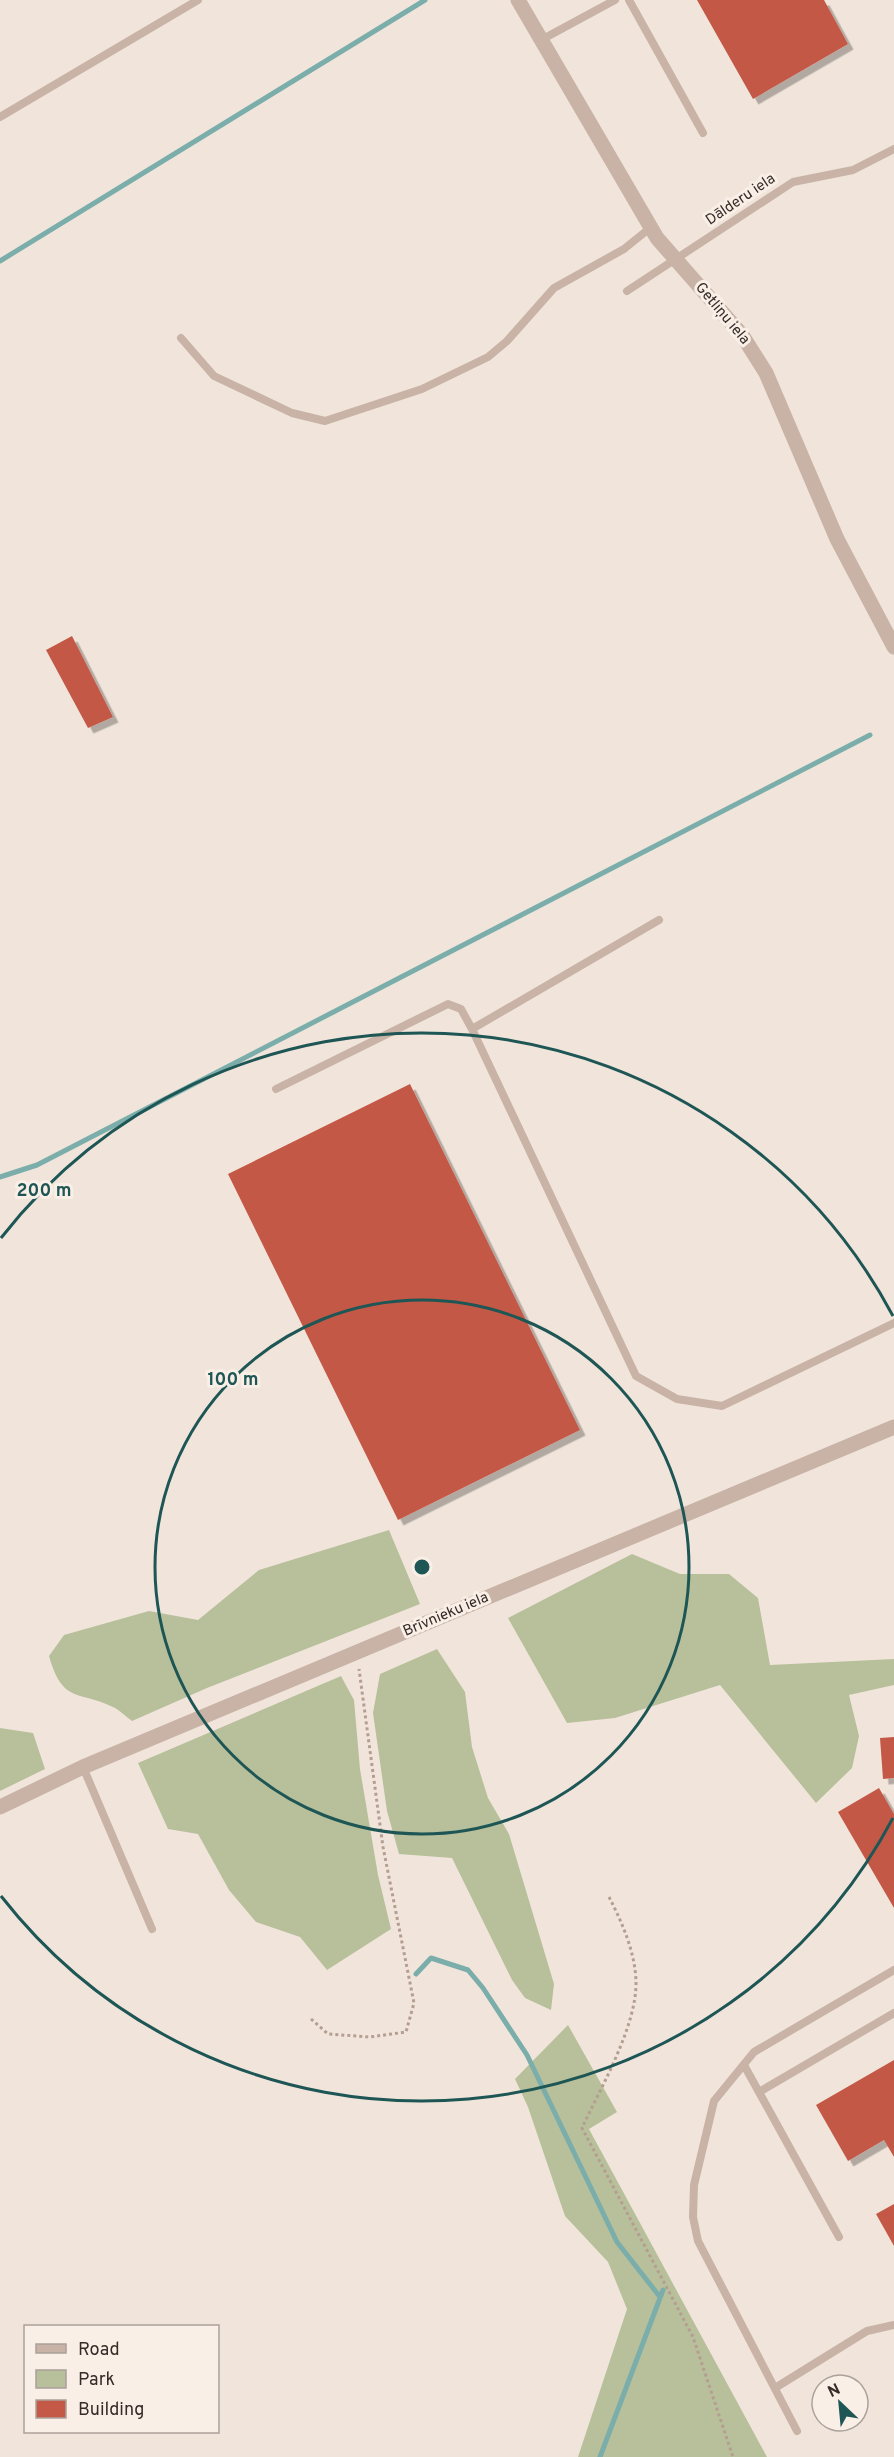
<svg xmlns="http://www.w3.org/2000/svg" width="894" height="2457" font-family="Overpass,sans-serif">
<defs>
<filter id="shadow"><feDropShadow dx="5.5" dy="5.5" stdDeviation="0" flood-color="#0004"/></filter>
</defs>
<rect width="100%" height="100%" fill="#f1e5db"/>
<!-- green -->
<path fill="#b7c09b" d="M389,1530L420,1604L207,1688L132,1721C126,1717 120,1710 113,1707C79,1690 63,1705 49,1656L64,1635L149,1611L198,1620L259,1570Z
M632,1554L680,1574H729L758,1598L770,1665L894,1659V1685L849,1695L859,1736L852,1768L816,1803L720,1685L615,1718L567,1723L508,1618Z
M437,1649L465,1692L472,1747L488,1798L509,1834L554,1984L551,2010L525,1998L512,1980L452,1858L399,1854L387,1811L373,1713L380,1674Z
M341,1676L354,1700L360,1769L378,1875L391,1929L327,1970L300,1937L256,1922L229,1890L198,1834L168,1829L138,1763Z
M0,1728L33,1733L45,1769L0,1791Z
M568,2025L617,2112L589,2129L767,2457H578L627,2309L608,2262L565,2216L528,2107L515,2079Z"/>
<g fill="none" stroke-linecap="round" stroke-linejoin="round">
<!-- stream -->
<path stroke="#7baeab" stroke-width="5" d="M0,261L425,0
M0,1177L37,1165L870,735
M416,1974L431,1958L468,1970L483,1988L527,2055L617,2242L660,2297
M600,2457L663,2290"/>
</g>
<!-- building -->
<path fill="#c45947" filter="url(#shadow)" d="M697,0H824L848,44L753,99Z
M72,636L113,717L88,728L46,650Z
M410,1084L580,1430L398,1520L228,1174Z
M894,1737V1778L883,1779L880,1738Z
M879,1788L894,1814V1908L838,1812Z
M894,2060V2157L884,2140L848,2161L816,2105Z
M894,2204V2246L876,2214Z"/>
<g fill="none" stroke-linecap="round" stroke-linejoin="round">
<!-- path -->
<path stroke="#b59d92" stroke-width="3" stroke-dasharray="3 3" stroke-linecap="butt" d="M609,1897C622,1922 635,1952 636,1981C637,2026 601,2087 582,2128L693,2337L733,2457
M311,2019L328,2034L370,2037L406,2032L414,2003L383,1847L359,1669"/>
<!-- service -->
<path stroke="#c9b3a7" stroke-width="8" d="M629,0L703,133
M541,40L615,0
M0,117L198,0
M627,291L793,182L853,170L894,149
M181,338L214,376L292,413L325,421L422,389L488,357L507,341L554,288L624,249L650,228
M659,920L472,1029L636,1376L677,1399L722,1406L894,1323
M276,1089L448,1004L461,1009L472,1029
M83,1767L152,1929
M744,2065L839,2237
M759,2092L894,2013
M775,2388L867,2331L894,2325
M797,2431L698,2241L693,2217L694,2185L714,2101L754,2052L894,1970"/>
<!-- minor -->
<path stroke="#c9b3a7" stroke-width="15" d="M0,1807L83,1767L894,1427"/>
<!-- tertiary -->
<path stroke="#c9b3a7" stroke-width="15" d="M518,0L657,238L742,335L766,373L837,539L894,647"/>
</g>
<!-- distance rings -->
<g fill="none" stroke="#1e5655" stroke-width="3">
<circle cx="422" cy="1567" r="267"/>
<path d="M893 1818A534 534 0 0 1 1 1896M1 1238A534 534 0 0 1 893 1316"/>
</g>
<g text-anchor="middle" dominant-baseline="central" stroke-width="6" stroke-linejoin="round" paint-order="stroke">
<!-- street labels -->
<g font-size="15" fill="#362b28" stroke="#f9efe7">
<text transform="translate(741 200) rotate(-34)">Dālderu iela</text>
<text transform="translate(722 314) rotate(50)">Getliņu iela</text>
<text transform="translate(446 1615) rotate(-23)">Brīvnieku iela</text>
</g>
</g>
<circle cx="422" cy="1567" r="9" fill="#1e5655" stroke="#f9efe7" stroke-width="3"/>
<g font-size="18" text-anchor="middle" font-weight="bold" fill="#1e5655" stroke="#f9efe7" stroke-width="6" stroke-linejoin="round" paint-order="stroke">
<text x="44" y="1196">200 m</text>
<text x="233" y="1385">100 m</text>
</g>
<!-- legend -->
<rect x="24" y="2325" width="195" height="108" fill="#f9efe7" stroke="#aba19b" stroke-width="1.5"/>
<rect x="36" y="2344" width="30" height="9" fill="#c9b3a7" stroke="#aba19b" stroke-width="1.5"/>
<text x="78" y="2355" font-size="18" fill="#362b28">Road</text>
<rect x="36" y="2370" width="30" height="18" fill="#b7c09b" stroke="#aba19b" stroke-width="1.5"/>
<text x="78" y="2385" font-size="18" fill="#362b28">Park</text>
<rect x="36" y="2400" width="30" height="18" fill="#c45947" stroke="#aba19b" stroke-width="1.5"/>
<text x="78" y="2415" font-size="18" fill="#362b28">Building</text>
<!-- north arrow -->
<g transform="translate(840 2403) rotate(334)"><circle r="28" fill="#f9efe7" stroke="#aba19b" stroke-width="1.5"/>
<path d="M0-4.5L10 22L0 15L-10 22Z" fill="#1e5655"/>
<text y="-9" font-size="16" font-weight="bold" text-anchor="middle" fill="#362b28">N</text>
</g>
</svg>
